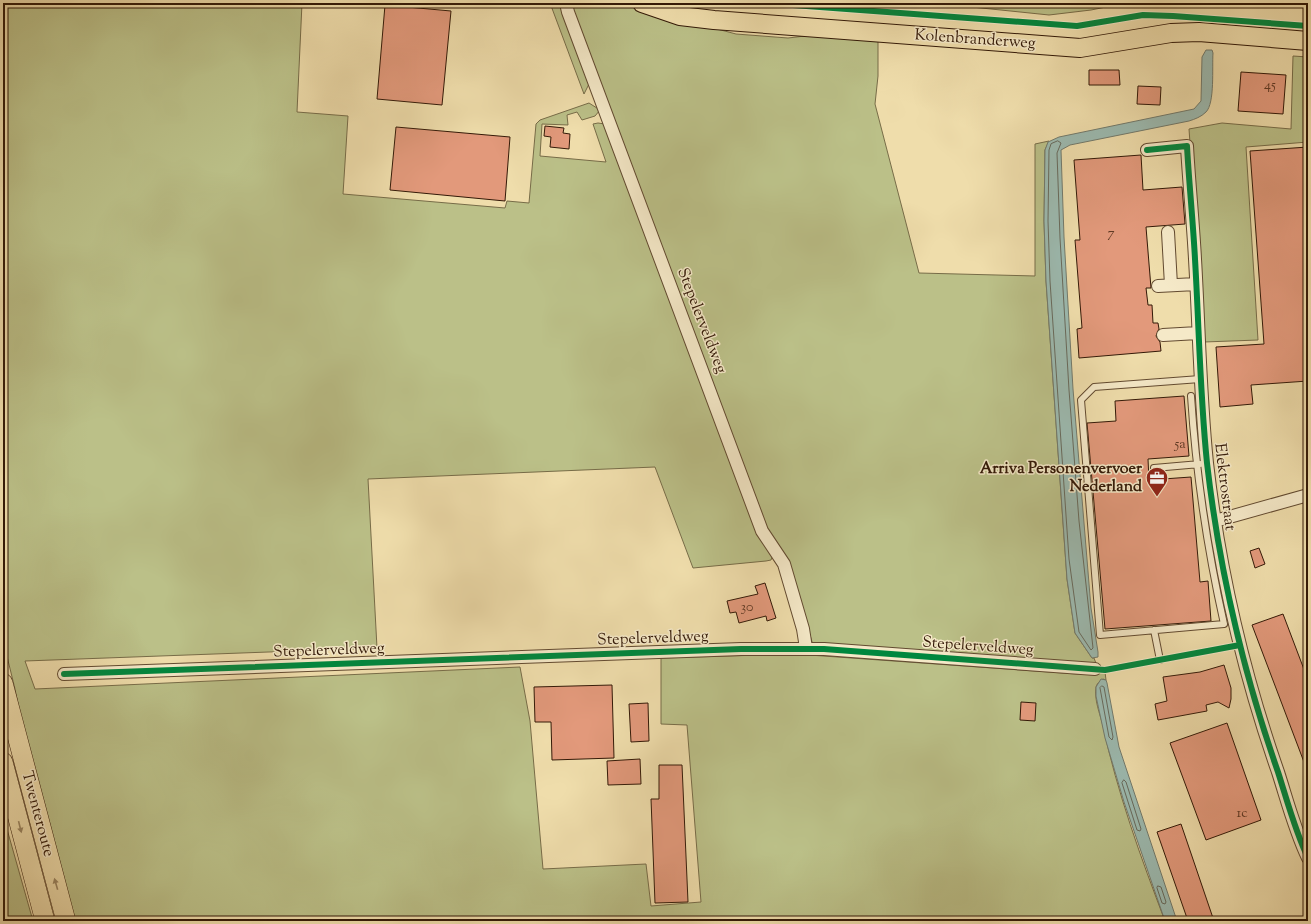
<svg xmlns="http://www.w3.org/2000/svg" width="1311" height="924" font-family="'Sorts Mill Goudy',serif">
<rect width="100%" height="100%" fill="#efddab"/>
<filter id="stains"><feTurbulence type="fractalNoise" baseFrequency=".005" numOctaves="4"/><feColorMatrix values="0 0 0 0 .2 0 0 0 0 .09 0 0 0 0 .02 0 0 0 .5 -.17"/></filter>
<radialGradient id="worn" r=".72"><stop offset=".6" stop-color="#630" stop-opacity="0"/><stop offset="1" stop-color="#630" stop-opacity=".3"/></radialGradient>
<!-- green -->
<path fill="#bbc088" stroke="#776c48" d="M3,3H302L297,112L348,116L343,194L505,208L507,201L529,203L536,124L540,120L589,103L600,110L595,116L582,120L577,112L567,115L568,125L542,124L540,156L606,162L593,124L598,123L605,124L773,555L771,560L766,561L693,568L655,467L368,479L377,648L25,661L35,689L520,667L530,721L543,869L646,864L651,906L701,902L687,725L661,724V658L795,654L1077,674L1105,672L1106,680L1103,679C1100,681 1097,683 1096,687C1094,700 1100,714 1103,726C1117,792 1141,858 1165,921H71L31,769L15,689L3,640Z
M550,3H561L590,82L584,94Z
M571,3H619L736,34L788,38L822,34L878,40V76L875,104L919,273L1035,276V144L1049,141L1045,150L1044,221L1046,281L1067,579L1075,633L1092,658H1094L1097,666L813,645L791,572L770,537L573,17Z
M962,3H1126L1091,10L1049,15L962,6Z
M1293,56L1308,57V142L1246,147L1258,340L1204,342L1189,129L1222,123L1291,129Z
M3,815L33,921H3Z"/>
<!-- water -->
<path fill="#9cbab0" stroke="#727a6c" d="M1206,50H1212L1213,53C1212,67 1215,103 1206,112C1201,117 1195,119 1189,121L1070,145L1061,150L1064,237L1073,389L1091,608L1098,652V657L1092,658L1075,633L1067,579L1046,281L1044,221L1045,150L1048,142L1059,137L1194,109L1201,101L1202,57Z
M1101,679L1106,680L1107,683L1119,747L1177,921H1165L1124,802L1105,738L1096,696V687Z"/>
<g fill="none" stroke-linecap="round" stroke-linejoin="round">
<!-- shore -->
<path stroke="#686a5c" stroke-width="1" d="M1058,141L1061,143L1057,153L1060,238L1069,390L1079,521L1093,648L1091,650L1079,632L1069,559L1050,281L1048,221L1049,150L1051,144Z
M1102,686L1104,687L1113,737L1112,740L1109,737L1100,688Z
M1124,780L1126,782L1141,829L1140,831L1137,830L1122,783Z
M1158,886L1161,887L1166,902L1165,904L1162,903L1157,888Z"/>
</g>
<!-- building -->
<path fill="#e2997b" stroke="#331907" d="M385,5L451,11L442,105L377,99Z
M1089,70H1119L1120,85H1089Z
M1241,72L1286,75L1283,114L1238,111Z
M1138,86L1161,87L1160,105L1137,104Z
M545,126L564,128L563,133L570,134L569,149L550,147L551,137L544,136Z
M396,127L510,137L505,201L390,190Z
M1308,147V381L1251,385L1253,404L1220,407L1216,347L1264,344L1250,151Z
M1141,155L1143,190L1182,187L1185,224L1146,227L1151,288H1146L1148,305H1152L1153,323H1158L1159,329L1156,336L1160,342L1161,351L1079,358L1077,329L1082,328L1075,240H1080L1074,160Z
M1184,396L1189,456L1148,459L1149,480L1191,477L1200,582L1208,581L1211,621L1105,629L1087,423L1116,421L1115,401Z
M1259,548L1265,564L1255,568L1250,551Z
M765,583L776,618L767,621L766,616L739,623L736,612L730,613L727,601L758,594L755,586Z
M1283,614L1308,680L1307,770L1252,625Z
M1224,665L1231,688V699L1229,708L1218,702L1206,705L1207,711L1158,720L1155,704L1167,701L1163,677L1200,672Z
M612,685L614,758L552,760L551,722H535L534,687Z
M1021,702L1036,703L1035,721L1020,720Z
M648,703L649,741L631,742L629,704Z
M1227,723L1261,820L1206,840L1170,743Z
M640,759L641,784L608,785L607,761Z
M659,765H682L688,902L655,903L651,799H659Z
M1181,824L1214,921H1188L1157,832Z"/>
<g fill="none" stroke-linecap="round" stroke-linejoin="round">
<!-- service casing -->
<g stroke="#624a30" stroke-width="8">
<path id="service" d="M1191,396C1196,474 1207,548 1224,624L1100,635L1081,400L1094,387L1200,379
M1154,468L1200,464
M1154,630L1160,660"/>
</g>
<!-- minor casing -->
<g stroke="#624a30" stroke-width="14">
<path id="minor" d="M566,3L568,12L762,531L784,564L803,629L806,648
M1147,150L1187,146C1189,183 1193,221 1195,259C1199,327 1200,395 1207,463C1219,568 1243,672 1278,772C1287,800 1295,831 1308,858
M1168,232L1171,285
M1158,286L1196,284
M1163,335L1198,333
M1215,521L1308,495
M64,674L741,649H824L1095,669"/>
</g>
<!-- primary casing -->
<g stroke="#331907" stroke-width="20">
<path id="primary" d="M642,3L680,16L714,20L1080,48L1171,33L1199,32L1308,41"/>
</g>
<!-- trunk casing -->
<g stroke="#331907" stroke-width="20">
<path id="trunk" d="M3,683L66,921
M3,762L45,921"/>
</g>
<!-- service -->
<use href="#service" stroke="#f5e9c8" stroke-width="6"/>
<!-- minor -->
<use href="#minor" stroke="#f5e9c8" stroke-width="12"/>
<!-- primary -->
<use href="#primary" stroke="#efddab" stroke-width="18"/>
<!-- trunk -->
<use href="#trunk" stroke="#efddab" stroke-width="19"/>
<!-- cycleway casing -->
<g stroke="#f5e9c8" stroke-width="8">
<path id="cycleway" d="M766,3L1077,26L1143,15L1173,16L1308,26
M1147,150L1187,146C1189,183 1193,221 1195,259C1199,327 1200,395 1207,463C1219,568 1243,672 1278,772C1287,800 1295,831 1308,858
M64,674L741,649H824L1105,670L1240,645"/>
</g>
<!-- cycleway -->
<use href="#cycleway" stroke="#00873e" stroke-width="6"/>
</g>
<!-- one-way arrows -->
<defs><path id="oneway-solid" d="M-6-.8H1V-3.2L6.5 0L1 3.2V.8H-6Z"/></defs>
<g fill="#9a8561">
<use href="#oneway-solid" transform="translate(20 827) rotate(76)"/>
<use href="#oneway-solid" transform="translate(56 884) rotate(-106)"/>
</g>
<!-- icons -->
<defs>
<g id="office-pin" transform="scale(1.15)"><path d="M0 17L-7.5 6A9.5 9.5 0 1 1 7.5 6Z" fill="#8f2418" stroke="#f5e9c8"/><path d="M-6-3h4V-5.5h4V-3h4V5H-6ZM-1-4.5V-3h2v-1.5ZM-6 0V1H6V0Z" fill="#fff"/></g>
</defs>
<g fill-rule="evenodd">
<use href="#office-pin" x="1157" y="478"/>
</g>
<g text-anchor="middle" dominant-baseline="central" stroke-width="3" stroke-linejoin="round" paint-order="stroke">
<!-- number labels -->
<g font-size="14" fill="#5f3924">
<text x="1270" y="86">45</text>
<text x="1111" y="234">7</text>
<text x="1180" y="445">5a</text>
<text x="747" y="608">30</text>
<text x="1242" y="814">1c</text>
</g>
<!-- street labels -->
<g font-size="16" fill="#331907" stroke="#f5e9c8">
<text transform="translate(975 40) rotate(4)">Kolenbranderweg</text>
<text transform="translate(701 321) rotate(69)">Stepelerveldweg</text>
<text transform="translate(1224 487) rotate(83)">Elektrostraat</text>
<text transform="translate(653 639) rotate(-2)">Stepelerveldweg</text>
<text transform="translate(978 647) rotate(4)">Stepelerveldweg</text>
<text transform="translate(329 651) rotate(-2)">Stepelerveldweg</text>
<text transform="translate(37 814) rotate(75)">Twenteroute</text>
</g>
<!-- poi labels -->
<g font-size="16" font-weight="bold" fill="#331907" stroke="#f5e9c8" text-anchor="end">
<text x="1142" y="469">Arriva Personenvervoer<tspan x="1142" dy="18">Nederland</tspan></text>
</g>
</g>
<!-- margin -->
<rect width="1311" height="924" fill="none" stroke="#efddab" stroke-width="16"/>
<rect x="4" y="4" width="1303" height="916" fill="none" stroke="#331907" stroke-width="2"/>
<rect x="8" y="8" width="1295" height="908" fill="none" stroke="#331907"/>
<rect width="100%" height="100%" filter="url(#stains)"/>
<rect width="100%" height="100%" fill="url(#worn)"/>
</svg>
